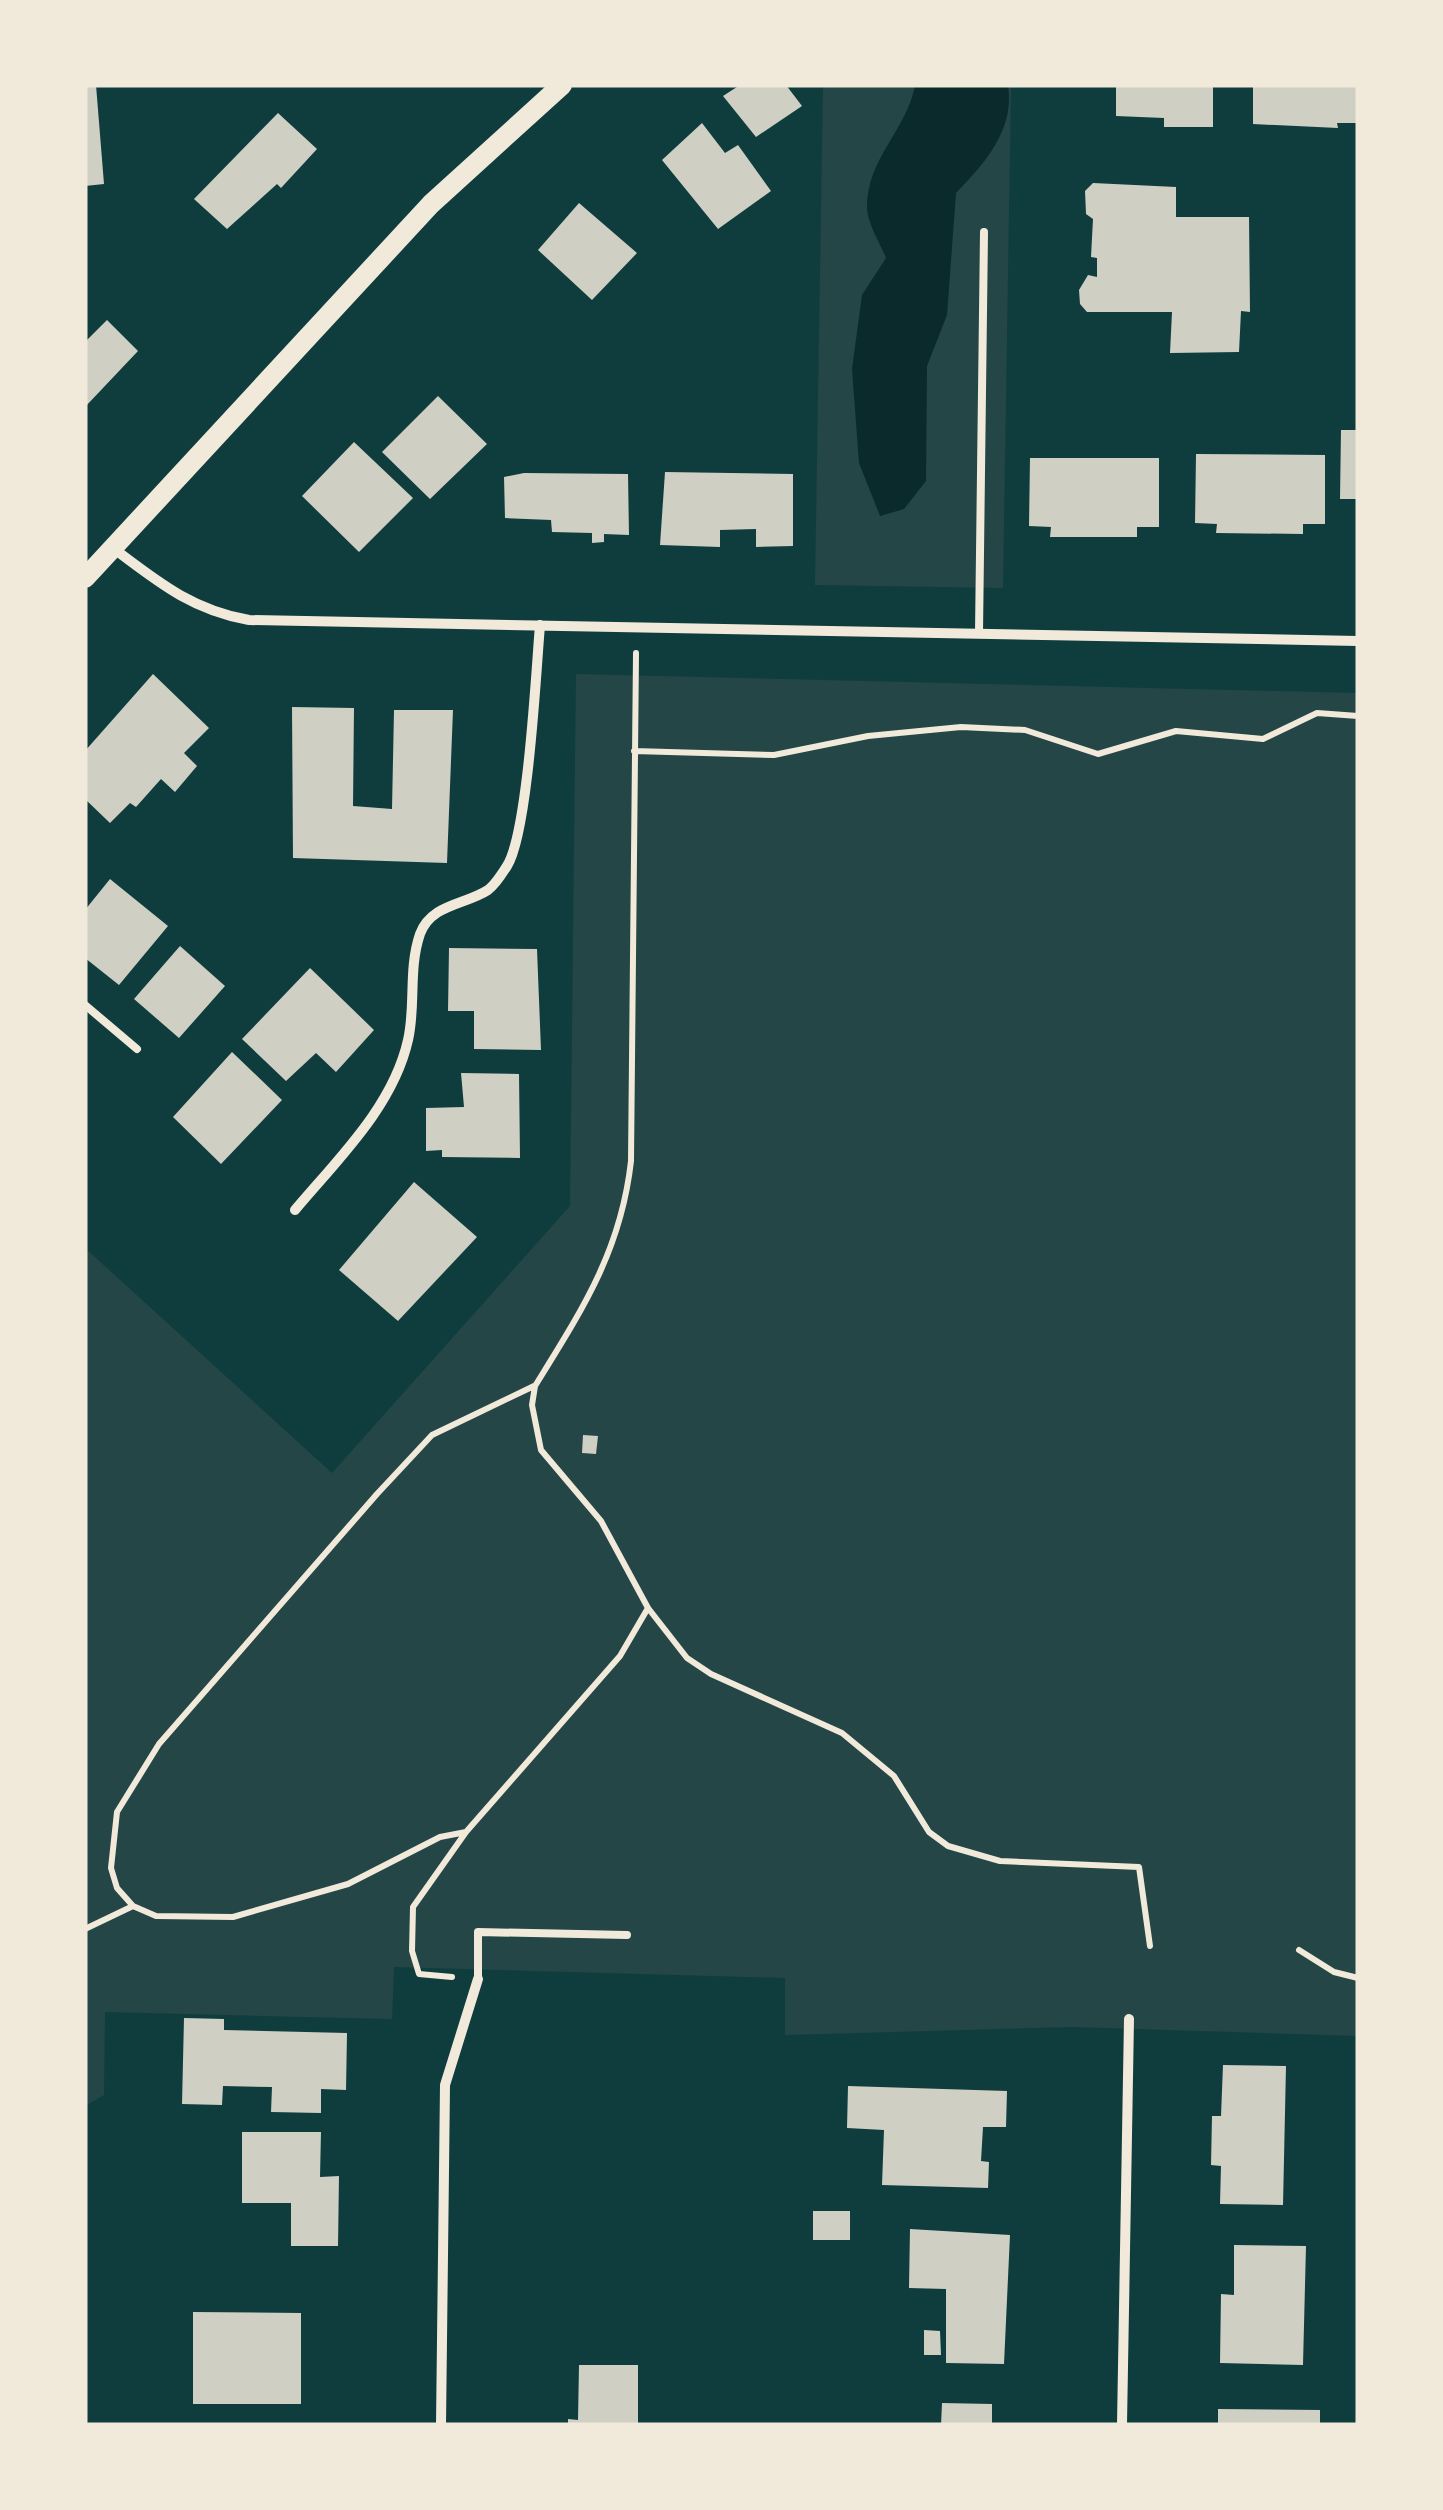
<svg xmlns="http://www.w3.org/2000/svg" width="1443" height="2510" font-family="Helvetica,sans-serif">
<rect width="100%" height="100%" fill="#0f3d3e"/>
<!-- green -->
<path fill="#244646" d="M823,85H1011L1003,588L815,585Z
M576,674L1358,693V2036L1072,2027L785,2035V1978L394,1967L392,2019L105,2012L104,2095L85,2106V1248L332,1473L570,1206Z"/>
<!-- water -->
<path fill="#0a2a2b" d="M915,85H1008C1015,130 985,163 956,193L947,315L927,366L926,481L904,509L880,516L859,463L852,369L862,295L886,258C880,243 867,223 867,207C867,158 907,130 915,85Z"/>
<!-- building -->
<path fill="#cfcfc3" d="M85,85H96L104,184L85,186Z
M740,85H786L802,106L756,137L723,96Z
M1116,85H1213V127H1164V118L1116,116Z
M1253,85H1358V123H1337L1338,128L1253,124Z
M278,113L317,149L281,188L277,184L227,229L194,199Z
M702,123L725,153L738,145L771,191L718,229L662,160Z
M1093,183L1176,187V217H1249L1250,312L1241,311L1239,352L1170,353L1172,312H1087L1080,304L1079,290L1088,275L1097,277V258L1091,257L1093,219L1086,214L1085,191Z
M579,203L637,253L592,300L538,250Z
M107,320L138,351L85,407V342Z
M438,396L487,444L430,499L382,452Z
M1341,430H1358V499H1340Z
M354,442L413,498L359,552L302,496Z
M1196,454L1325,455V524H1303V534L1216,533L1217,524L1195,523Z
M1030,458H1159V527H1137V537H1050L1051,527L1029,526Z
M665,472L793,474V546L756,547V529L720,530V547L660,545Z
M524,473L628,474L629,535L604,534V542L592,543V533L552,532L551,520L505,518L504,477Z
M153,674L209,728L184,753L197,766L175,792L161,779L136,807L130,803L110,823L85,799V751Z
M292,707L354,708L353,806L392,809L394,710H453L447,863L293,858Z
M110,879L168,926L119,985L85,958V910Z
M180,946L225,986L179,1038L134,999Z
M449,948L537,949L541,1050L474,1049V1011H448Z
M310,968L374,1030L336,1072L316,1053L286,1081L242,1039Z
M232,1052L282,1100L221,1164L173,1117Z
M461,1073L519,1074L520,1158L442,1157V1150L426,1151V1108L464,1107Z
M414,1182L477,1237L398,1321L339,1270Z
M583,1435L598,1436L596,1454L582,1453Z
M184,2018L224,2019V2030L347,2033L346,2090L321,2089V2113L271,2112L272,2087L223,2086L222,2105L182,2104Z
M1223,2065L1286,2066L1283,2205L1220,2204L1221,2166L1211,2165L1212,2116H1221Z
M848,2086L1007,2091L1006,2127H983L981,2161L989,2162L988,2188L882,2185L884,2130L847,2128Z
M242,2132H321L320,2177L339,2176L338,2246H291V2203H242Z
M813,2211H850V2240H813Z
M910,2229L1010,2235L1004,2364L946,2363V2289L909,2288Z
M1234,2245L1306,2246L1303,2365L1220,2363L1221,2294L1234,2295Z
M193,2312L301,2313V2404H193Z
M924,2330L940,2331L941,2355H924Z
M579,2365H638V2425H568V2419L578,2420Z
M942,2403L992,2404V2425H941Z
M1218,2409L1320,2410V2425H1218Z"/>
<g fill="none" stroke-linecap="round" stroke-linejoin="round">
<!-- path -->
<path stroke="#f1e9da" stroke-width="6" d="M636,653L631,1161C621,1251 582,1310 535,1386L532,1405L541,1450L601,1521L648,1608L687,1658L711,1674L842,1733L894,1776L929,1832L948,1846L1000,1861L1139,1867L1150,1946
M634,751L774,755L868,736L961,727L1025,730L1098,754L1176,731L1263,739L1317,713L1358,716
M466,1832L440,1837L348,1884L233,1917L156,1916L133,1906L117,1888L111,1868L117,1812L159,1744L377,1494L432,1435L534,1386
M85,1929L133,1906
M1299,1950L1334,1972L1358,1978
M452,1977L419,1974L412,1951L413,1907L466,1832L620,1656L648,1608"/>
<!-- service -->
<path stroke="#f1e9da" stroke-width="8" d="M979,633L984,232
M85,1005L137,1049
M478,1979V1932L627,1935"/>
<!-- minor -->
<path stroke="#f1e9da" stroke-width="10" d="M113,548C158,582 192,610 249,620L1358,641
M295,1210C337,1160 393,1107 408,1040C416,1006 408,969 420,934C431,904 465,905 488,890C495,885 502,874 507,866C528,833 536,672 540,625
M441,2425L445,2085L478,1979
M1122,2425L1129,2019"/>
<!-- secondary -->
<path stroke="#f1e9da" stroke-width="20" d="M85,578L431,204L562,85"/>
</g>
<!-- border -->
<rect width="1443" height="2510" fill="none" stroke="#f1e9da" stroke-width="175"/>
</svg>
